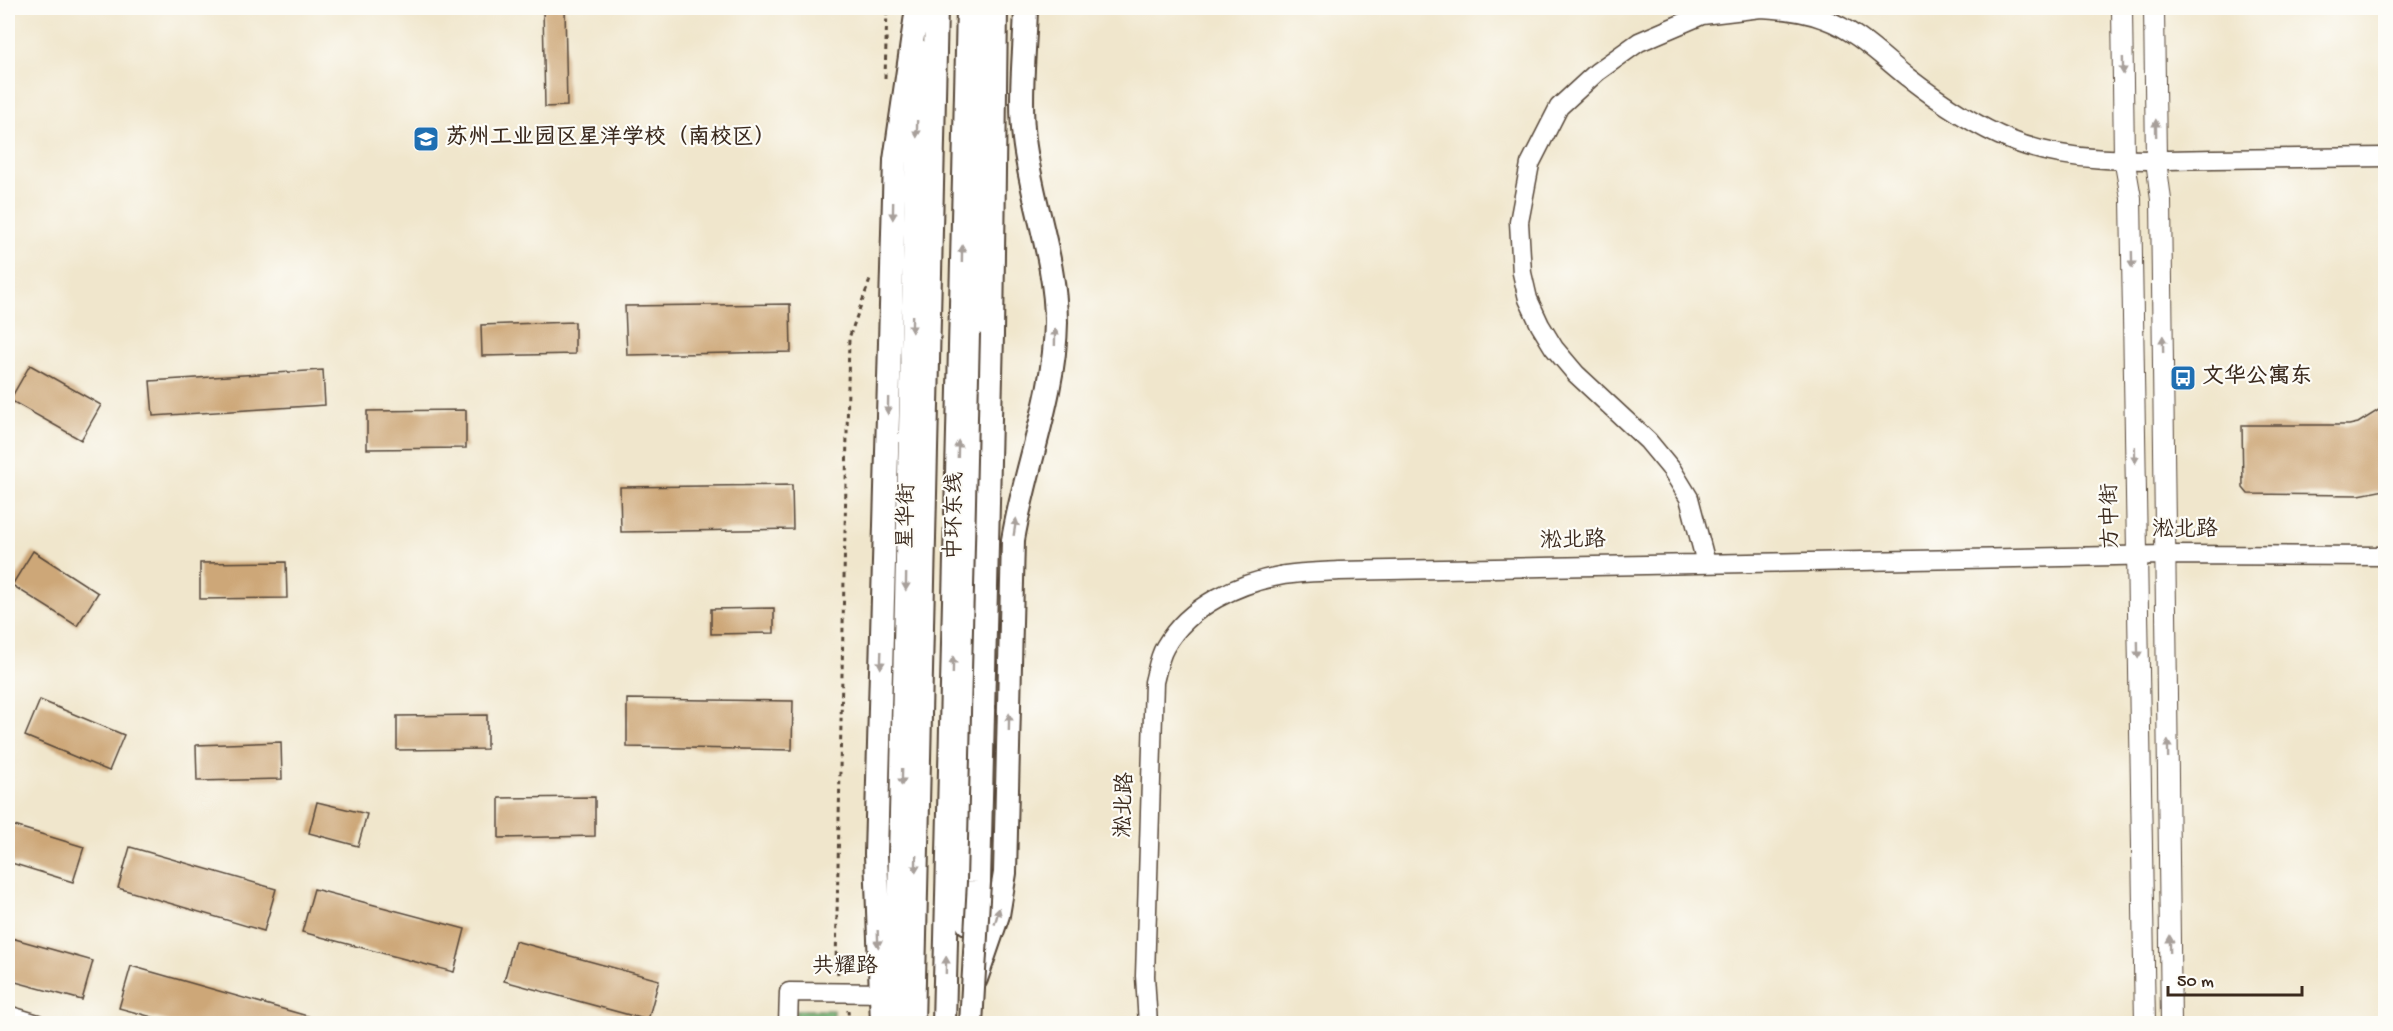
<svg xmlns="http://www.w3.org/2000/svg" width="2393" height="1031" font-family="'Gochi Hand','LXGW WenKai TC',sans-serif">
<rect width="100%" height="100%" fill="#fdfcf7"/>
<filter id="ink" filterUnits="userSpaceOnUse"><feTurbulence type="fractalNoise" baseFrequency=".0167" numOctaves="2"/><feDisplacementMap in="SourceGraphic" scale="12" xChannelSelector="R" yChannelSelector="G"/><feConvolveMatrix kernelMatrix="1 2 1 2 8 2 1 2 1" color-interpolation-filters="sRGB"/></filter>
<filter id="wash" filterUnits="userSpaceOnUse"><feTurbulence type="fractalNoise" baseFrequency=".008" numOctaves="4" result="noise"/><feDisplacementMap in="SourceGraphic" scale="24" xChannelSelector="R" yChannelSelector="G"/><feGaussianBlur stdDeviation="1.35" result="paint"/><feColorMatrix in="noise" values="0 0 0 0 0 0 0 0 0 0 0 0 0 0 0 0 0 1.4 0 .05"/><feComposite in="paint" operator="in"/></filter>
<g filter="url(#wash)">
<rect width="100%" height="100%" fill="#f0e6cc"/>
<!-- forest -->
<path fill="#70ae6f" stroke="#566c46" stroke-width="1.5" d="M796,1010H833L834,1023L795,1024Z"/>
<g id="blocks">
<!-- building -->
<path fill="#cda778" d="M543,8H565L567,106L545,107Z
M790,304L791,352L627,355L625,306Z
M575,322V354L482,356L481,325Z
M30,365L101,405L81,440L10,400Z
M323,370L325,405L153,416L150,381Z
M2385,406V490L2359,495L2248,494L2243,488L2242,425H2349L2358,423Z
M466,410V448L367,449V411Z
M792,485L793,529L621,532L620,487Z
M33,551L98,593L77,626L12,585Z
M286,562L287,598L200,599V563Z
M774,608V633L711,634V609Z
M627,699L793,701L792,750L627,747Z
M40,700L124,735L109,771L25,736Z
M487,715V749L397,750V716Z
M281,742L282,779L197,781L196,745Z
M595,797V836L499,838V798Z
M317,802L367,814L358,846L309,833Z
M8,824L84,847L73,882L8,862Z
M130,847L276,889L264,931L118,888Z
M314,889L465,929L454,972L302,932Z
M8,937L93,961L82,1000L8,980Z
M515,941L659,980L648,1020L504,981Z
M131,966L318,1019L317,1023H174L119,1008Z"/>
</g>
</g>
<g filter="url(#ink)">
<use href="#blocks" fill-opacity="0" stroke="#564638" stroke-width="1.5"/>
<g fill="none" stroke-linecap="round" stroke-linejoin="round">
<!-- tertiary casing -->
<g stroke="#564638" stroke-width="21">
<path id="tertiary" d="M1761,8C1783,9 1803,11 1824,19C1855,30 1880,55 1906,76C1937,100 1973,125 2010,140C2071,165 2148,160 2213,159C2270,158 2328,158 2386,157
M1706,563L1689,498L1672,470L1648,441L1576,374L1554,348L1540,325L1528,299L1522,273L1519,222L1530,164L1559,107L1597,72L1639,42L1702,15L1761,8
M8,1015L38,1024
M788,1024L789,992L894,993
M1148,1024L1145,976L1154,682C1157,671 1159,657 1165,647C1189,605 1239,583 1284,575C1302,572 1321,572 1339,571L2166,555L2386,556"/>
</g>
<!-- secondary casing -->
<g stroke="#564638" stroke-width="22">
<path id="secondary" d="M2122,8L2124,158L2131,198L2145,1024
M2154,8L2156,160L2161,200L2171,1024"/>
</g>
<!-- primary casing -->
<g stroke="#564638" stroke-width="26">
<path id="primary" d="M967,923L985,8
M976,979L998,915L1005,873L1013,540C1025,467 1055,396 1056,322C1056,260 1031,200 1024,139C1019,97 1025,50 1026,8
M896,1024L919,51"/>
</g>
<!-- trunk casing -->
<g stroke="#564638" stroke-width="26">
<path id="trunk" d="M992,334L996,8
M882,1024L876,854L895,160L917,8
M913,1024L936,8
M944,1024L968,8"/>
</g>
<!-- path -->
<path stroke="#564638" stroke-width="3" stroke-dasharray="4.5 4.5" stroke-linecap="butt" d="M885,78L887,8
M838,974L836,963L849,338L871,277
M848,1010L849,1024"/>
<!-- tertiary -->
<use href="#tertiary" stroke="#fff" stroke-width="18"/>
<!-- secondary -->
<use href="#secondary" stroke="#fff" stroke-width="20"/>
<!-- primary -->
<use href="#primary" stroke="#fff" stroke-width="22"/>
<!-- trunk -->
<use href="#trunk" stroke="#fff" stroke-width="22"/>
<!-- trunk-bridge casing -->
<g stroke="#564638" stroke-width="26" stroke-linecap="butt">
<path id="trunk-bridge" d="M971,1024L979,882L992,334"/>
</g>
<!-- trunk-bridge -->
<use href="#trunk-bridge" stroke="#fff" stroke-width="22"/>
</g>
<!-- one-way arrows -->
<defs><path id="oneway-solid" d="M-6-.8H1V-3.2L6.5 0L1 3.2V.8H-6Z" transform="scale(1.5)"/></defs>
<g fill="#a79f9a">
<use href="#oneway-solid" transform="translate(2123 66) rotate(89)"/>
<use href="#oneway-solid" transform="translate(2156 128) rotate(-91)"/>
<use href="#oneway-solid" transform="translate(917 129) rotate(91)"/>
<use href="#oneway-solid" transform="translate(893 211) rotate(91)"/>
<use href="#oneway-solid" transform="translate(962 254) rotate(-89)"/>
<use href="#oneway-solid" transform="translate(2132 260) rotate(89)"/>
<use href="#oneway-solid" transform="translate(912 324) rotate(91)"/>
<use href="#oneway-solid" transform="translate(1055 337) rotate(-89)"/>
<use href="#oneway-solid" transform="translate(2163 344) rotate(-91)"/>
<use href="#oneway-solid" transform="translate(888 406) rotate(91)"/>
<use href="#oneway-solid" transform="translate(958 449) rotate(-89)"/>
<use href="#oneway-solid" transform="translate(2135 455) rotate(89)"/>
<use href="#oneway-solid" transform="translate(1015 527) rotate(-81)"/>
<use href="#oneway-solid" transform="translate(906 582) rotate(91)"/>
<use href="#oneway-solid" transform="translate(2138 650) rotate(89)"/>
<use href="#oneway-solid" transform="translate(881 660) rotate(92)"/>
<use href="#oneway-solid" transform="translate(953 665) rotate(-89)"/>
<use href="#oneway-solid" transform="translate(1009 722) rotate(-89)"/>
<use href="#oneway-solid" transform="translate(2168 749) rotate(-91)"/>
<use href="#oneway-solid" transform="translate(902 777) rotate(91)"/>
<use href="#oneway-solid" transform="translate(916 864) rotate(91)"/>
<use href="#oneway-solid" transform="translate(997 916) rotate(-74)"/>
<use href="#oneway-solid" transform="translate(878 939) rotate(88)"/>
<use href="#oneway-solid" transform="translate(2170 944) rotate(-91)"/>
<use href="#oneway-solid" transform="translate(946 965) rotate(-89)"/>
</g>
</g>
<!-- icons -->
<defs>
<g id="school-square" transform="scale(1.35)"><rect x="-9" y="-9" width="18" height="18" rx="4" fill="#1f6fb2" stroke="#fdfcf7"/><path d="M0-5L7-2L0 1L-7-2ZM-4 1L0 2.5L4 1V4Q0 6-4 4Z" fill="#fff"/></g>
<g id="bus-square" transform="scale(1.35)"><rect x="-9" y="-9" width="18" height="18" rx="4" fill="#1f6fb2" stroke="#fdfcf7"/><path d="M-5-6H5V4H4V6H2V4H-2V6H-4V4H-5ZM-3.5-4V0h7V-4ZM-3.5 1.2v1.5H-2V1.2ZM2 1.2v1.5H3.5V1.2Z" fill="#fff"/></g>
</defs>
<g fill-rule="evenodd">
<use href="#school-square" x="426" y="139"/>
<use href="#bus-square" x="2183" y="378"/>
</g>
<g text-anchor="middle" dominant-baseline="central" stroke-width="4.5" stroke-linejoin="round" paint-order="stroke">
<!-- poi labels -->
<g font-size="22" font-weight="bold" fill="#3b2a1e" stroke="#fdfcf7" text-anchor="start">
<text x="446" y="139">苏州工业园区星洋学校（南校区）</text>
<text x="2202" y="378">文华公寓东</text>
</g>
<!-- street labels -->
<g font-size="22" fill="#3b2a1e" stroke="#fdfcf7">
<text transform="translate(908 516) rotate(-89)">星华街</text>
<text transform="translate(956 516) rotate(-89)">中环东线</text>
<text transform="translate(2112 516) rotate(-91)">方中街</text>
<text x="2185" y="531">淞北路</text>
<text transform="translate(1573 542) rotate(-1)">淞北路</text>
<text transform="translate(1126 805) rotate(-88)">淞北路</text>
<text x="845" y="968">共耀路</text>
</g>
</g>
<!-- margin -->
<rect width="2393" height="1031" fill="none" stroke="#fdfcf7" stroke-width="30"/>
<!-- scale -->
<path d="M2168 986v9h134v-9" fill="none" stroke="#3b2a1e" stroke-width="3"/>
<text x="2177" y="986" font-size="18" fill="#3b2a1e" stroke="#fdfcf7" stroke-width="4.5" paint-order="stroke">50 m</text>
</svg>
